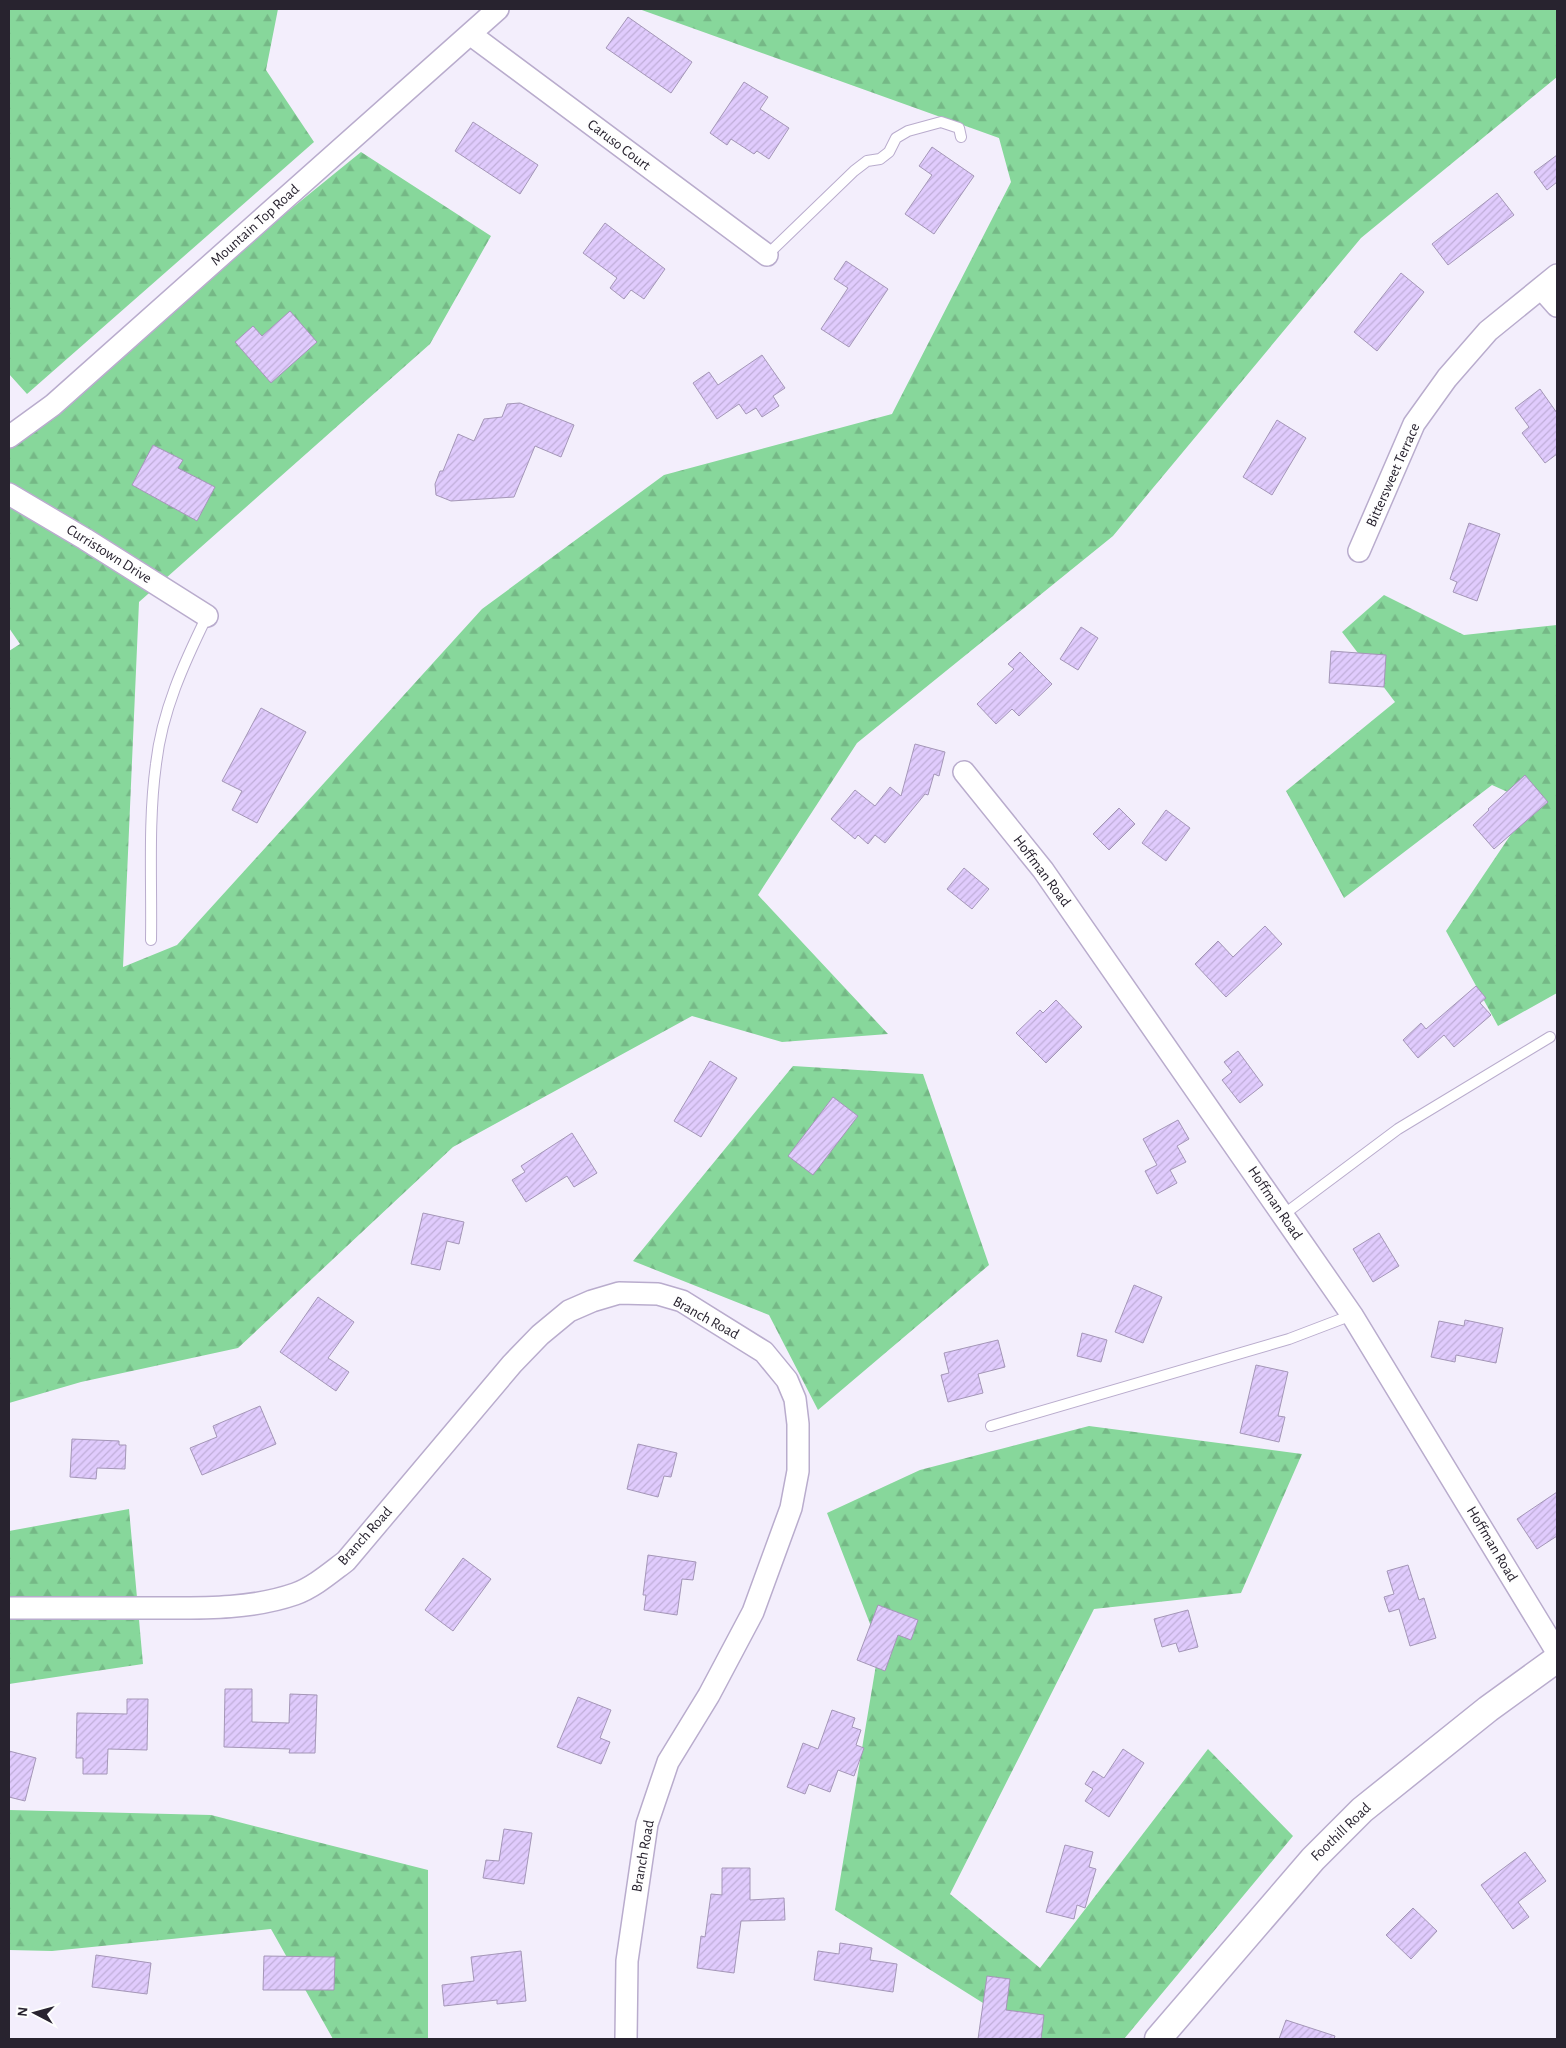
<svg xmlns="http://www.w3.org/2000/svg" width="1566" height="2048" font-family="'Alegreya Sans',sans-serif">
<defs>
<pattern id="forest-firs" width="22" height="20" patternUnits="userSpaceOnUse" patternTransform="scale(1.25)"><rect width="22" height="20" fill="#87d79b"/><path d="M5 1l3.5 6h-7zM16 11l3.5 6h-7z" fill="#75b886"/></pattern>
<pattern id="building-hatch" width="6" height="6" patternUnits="userSpaceOnUse" patternTransform="scale(1.25)"><rect width="6" height="6" fill="#e0cbfd"/><path d="M-1 1l2-2M0 6l6-6M5 7l2-2" fill="none" stroke="#c0aed9"/></pattern>
</defs>
<rect width="100%" height="100%" fill="#f3eefc"/>
<!-- forest -->
<path fill="url(#forest-firs)" d="M9,9H278L266,70L314,142L27,394L9,374Z
M639,9H1557V77L1361,238L1113,536L857,743L758,895L888,1034L782,1042L692,1016L453,1147L238,1348L81,1382L9,1403V651L20,644L9,628V438L361,152L491,236L430,344L139,602L123,967L177,945L482,609L664,475L892,414L1011,182L999,138Z
M1384,595L1464,635L1557,625V993L1498,1026L1446,931L1532,803L1492,785L1344,898L1286,791L1395,702L1342,632Z
M793,1066L923,1074L989,1265L818,1410L769,1315L633,1261Z
M1089,1426L1302,1454L1241,1593L1094,1609L950,1894L1040,1968L1208,1749L1293,1836L1124,2039H1029L991,2008L835,1910L879,1647L827,1513L920,1470Z
M129,1509L143,1664L9,1684V1531Z
M9,1810L211,1815L428,1870V2039H333L271,1929L52,1951L9,1950Z"/>
<!-- building -->
<path fill="url(#building-hatch)" stroke="#a496b7" d="M628,17L692,62L671,93L606,48Z
M744,82L768,97L760,109L789,128L769,159L757,151L754,154L731,139L727,145L710,133Z
M473,122L538,165L520,194L455,151Z
M932,147L974,176L934,234L905,214L932,175L919,166Z
M1557,155V182L1547,190L1534,172Z
M1497,193L1514,215L1448,265L1432,244Z
M605,223L665,269L644,299L631,290L624,299L610,288L617,278L583,253Z
M846,261L888,289L849,347L821,329L848,288L834,279Z
M1401,273L1424,292L1377,351L1354,332Z
M290,311L317,342L271,383L235,342L253,326L262,336Z
M762,355L785,388L773,396L779,406L762,417L756,408L746,414L739,404L717,419L693,383L709,372L718,385Z
M1540,389L1557,413V454L1545,463L1522,433L1529,427L1515,408Z
M520,403L574,425L561,457L535,446L514,497L451,501L436,495L435,484L440,471H443L458,434L474,441L484,419L502,417L507,404Z
M1277,420L1306,438L1272,495L1243,477Z
M153,445L183,460L178,468L215,487L197,521L132,485Z
M1469,523L1500,534L1477,601L1453,592L1457,582L1450,579Z
M1081,627L1098,638L1078,670L1060,659Z
M1331,651L1386,655L1384,687L1329,683Z
M1020,652L1052,684L1019,716L1012,709L996,724L977,704L1014,669L1008,664Z
M261,708L306,732L257,823L232,810L242,791L222,781Z
M915,744L945,752L939,776L934,774L928,795L925,794L885,843L875,835L868,844L858,835L855,839L831,819L855,790L875,806L890,787L901,796Z
M1525,775L1548,802L1494,849L1473,825L1489,810L1488,809Z
M1119,808L1135,824L1109,850L1093,834Z
M1166,810L1190,828L1166,861L1142,843Z
M964,868L989,889L972,909L947,889Z
M1265,926L1282,944L1226,997L1195,964L1218,941L1233,957Z
M1476,986L1486,998L1480,1003L1491,1015L1454,1047L1444,1035L1418,1058L1403,1040L1421,1023L1426,1029Z
M1056,1000L1082,1027L1046,1063L1016,1033L1040,1010L1043,1013Z
M1238,1051L1263,1085L1240,1103L1222,1080L1232,1072L1224,1062Z
M710,1061L737,1078L701,1137L674,1121Z
M833,1097L858,1116L813,1175L788,1156Z
M1178,1120L1189,1139L1177,1146L1186,1162L1170,1170L1177,1183L1157,1194L1145,1171L1157,1165L1143,1139Z
M572,1133L597,1173L574,1187L567,1176L526,1202L512,1180L525,1172L521,1166Z
M423,1213L464,1222L459,1244L447,1241L440,1270L411,1264Z
M1379,1233L1399,1266L1373,1282L1353,1249Z
M1134,1285L1162,1297L1143,1343L1115,1332Z
M318,1297L354,1322L328,1358L349,1372L336,1391L280,1352Z
M1465,1320L1503,1328L1496,1363L1456,1355L1455,1362L1431,1357L1439,1321L1464,1326Z
M1082,1333L1107,1340L1101,1362L1077,1356Z
M998,1340L1005,1367L978,1374L983,1393L948,1402L941,1375L949,1373L944,1353Z
M1256,1365L1288,1372L1278,1416L1285,1417L1279,1442L1240,1433Z
M260,1406L276,1444L202,1475L190,1448L217,1437L213,1426Z
M72,1439L119,1441V1445H126L125,1469L97,1468L96,1479L70,1477Z
M638,1444L677,1453L671,1477L664,1476L658,1497L627,1489Z
M1557,1492V1536L1537,1549L1517,1519Z
M648,1555L696,1562L693,1580L682,1579L677,1615L644,1610L646,1595H643Z
M463,1558L491,1579L453,1631L425,1610Z
M1408,1565L1419,1600L1424,1598L1436,1638L1410,1646L1399,1609L1389,1612L1384,1597L1394,1594L1387,1571Z
M878,1605L918,1620L911,1640L898,1635L885,1671L857,1660Z
M1188,1610L1198,1647L1179,1652L1176,1643L1162,1647L1154,1619Z
M225,1689H252V1722L289,1723L290,1694L317,1695L315,1753H289L290,1749L224,1747Z
M578,1697L611,1710L600,1738L610,1742L601,1764L557,1747Z
M127,1699H148L147,1750L108,1749L107,1774H83V1758H76L77,1713L127,1714Z
M832,1710L855,1718L852,1727L861,1730L856,1745L864,1748L854,1776L838,1770L830,1792L809,1784L805,1794L787,1787L803,1743L818,1749Z
M1123,1749L1144,1763L1109,1817L1085,1801L1093,1789L1085,1784L1093,1771L1104,1778Z
M9,1751L36,1758L25,1801L9,1797Z
M504,1829L532,1833L524,1884L483,1878L486,1860L499,1861Z
M1065,1845L1093,1852L1089,1867L1096,1869L1085,1908L1077,1905L1074,1919L1046,1912Z
M1525,1852L1546,1881L1518,1902L1529,1917L1513,1929L1481,1885Z
M722,1868H750V1900L784,1898L785,1920L741,1921L734,1973L697,1968L701,1936L705,1937L711,1894L722,1895Z
M1413,1908L1437,1931L1411,1959L1386,1935Z
M840,1943L872,1948L870,1960L897,1964L893,1992L814,1980L818,1951L839,1954Z
M521,1951L526,2001L497,2004V2000L444,2006L442,1985L474,1981L471,1957Z
M96,1955L151,1963L147,1994L92,1987Z
M264,1956L335,1957L334,1990H263Z
M987,1976L1010,1979L1006,2010L1044,2015L1041,2039H978Z
M1286,2020L1335,2036L1334,2039H1279Z"/>
<g fill="none" stroke-linecap="round" stroke-linejoin="round">
<!-- service casing -->
<g stroke="#b9accd" stroke-width="12">
<path id="service" d="M767,255L854,171L867,161L880,159L889,152L896,138L908,131L941,122L959,128L961,137
M151,940C152,882 148,822 156,764C162,711 184,663 207,616
M1283,1215L1398,1129L1550,1037
M991,1426L1289,1339L1352,1315"/>
</g>
<!-- minor casing -->
<g stroke="#b9accd" stroke-width="24">
<path id="minor" d="M470,34L767,255
M1541,288L1557,306
M9,437L53,405L498,9
M9,494L85,539L207,616
M1359,551L1414,424L1447,378L1488,331L1557,275
M964,772L1043,870L1352,1315L1557,1652
M9,1608C56,1608 103,1608 150,1608C198,1608 249,1610 295,1594C314,1587 330,1573 346,1561L512,1364L540,1335L569,1311L592,1301L619,1293L658,1294L682,1301L764,1352L787,1380L795,1399L798,1424V1471L791,1508L753,1612L709,1695L668,1762L647,1824L627,1961L626,2039"/>
</g>
<!-- tertiary casing -->
<g stroke="#b9accd" stroke-width="29">
<path id="tertiary" d="M1158,2039L1313,1859L1362,1810L1488,1709L1557,1659"/>
</g>
<!-- service -->
<use href="#service" stroke="#fff" stroke-width="10"/>
<!-- minor -->
<use href="#minor" stroke="#fff" stroke-width="21"/>
<!-- tertiary -->
<use href="#tertiary" stroke="#fff" stroke-width="26"/>
</g>
<g text-anchor="middle" dominant-baseline="central" stroke-width="4.5" stroke-linejoin="round" paint-order="stroke">
<!-- street labels -->
<g font-size="15" fill="#28232f" stroke="#fefefe">
<text transform="translate(619 145) rotate(37)">Caruso Court</text>
<text transform="translate(255 225) rotate(-42)">Mountain Top Road</text>
<text transform="translate(1393 475) rotate(-66)">Bittersweet Terrace</text>
<text transform="translate(109 554) rotate(32)">Curristown Drive</text>
<text transform="translate(1042 871) rotate(53)">Hoffman Road</text>
<text transform="translate(1275 1203) rotate(56)">Hoffman Road</text>
<text transform="translate(706 1318) rotate(29)">Branch Road</text>
<text transform="translate(365 1536) rotate(-48)">Branch Road</text>
<text transform="translate(1492 1544) rotate(59)">Hoffman Road</text>
<text transform="translate(1341 1832) rotate(-44)">Foothill Road</text>
<text transform="translate(643 1856) rotate(-80)">Branch Road</text>
</g>
</g>
<!-- border -->
<rect width="1566" height="2048" fill="none" stroke="#28232f" stroke-width="20"/>
<!-- north arrow -->
<g transform="translate(35 2013) rotate(276)" stroke="#fefefe" stroke-width="4" paint-order="stroke">
<path d="M0-4L9 19L0 12L-9 19Z" fill="#28232f"/>
<text y="-8" font-size="14" font-weight="bold" text-anchor="middle" fill="#28232f">N</text>
</g>
</svg>
